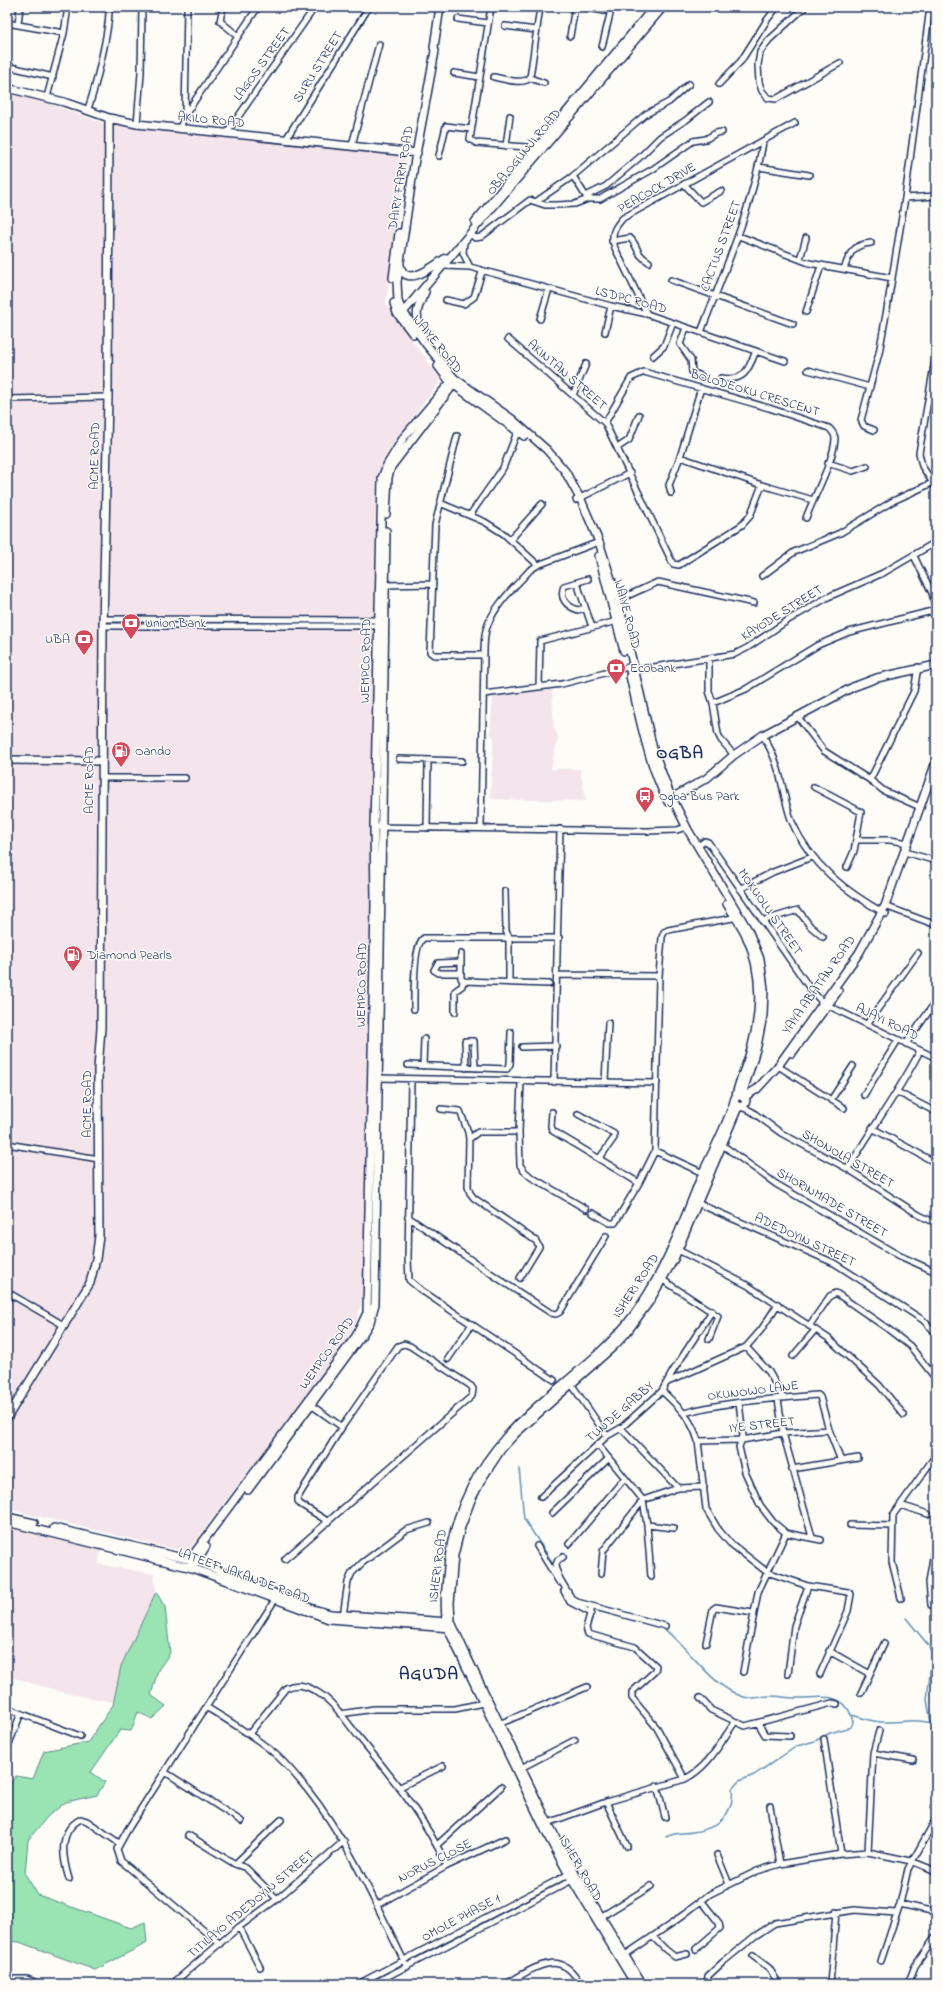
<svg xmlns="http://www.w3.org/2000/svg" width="943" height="1991" font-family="'Indie Flower',sans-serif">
<rect width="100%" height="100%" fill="#fdfcf7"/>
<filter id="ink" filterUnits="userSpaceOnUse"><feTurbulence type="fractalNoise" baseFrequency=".025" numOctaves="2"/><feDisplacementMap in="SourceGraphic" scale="8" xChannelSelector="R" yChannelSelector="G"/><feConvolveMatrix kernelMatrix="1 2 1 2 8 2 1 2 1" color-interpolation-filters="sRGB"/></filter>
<g filter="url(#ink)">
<!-- built -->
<path fill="#f4e5ec" d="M7,91L21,93L102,123L406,155L386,304L441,380L387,452L376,481L365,1287L357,1320L340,1350L187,1552L7,1509Z
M552,690L554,728L558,737L551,769H580L586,801L490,799L494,738L490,733L493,696Z
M7,1526L102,1549L98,1564L154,1574L156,1592L121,1666L114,1702L69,1694L7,1676Z"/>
<!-- green -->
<path fill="#9ae3b3" stroke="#5a8988" d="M156,1592L165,1607L170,1653L158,1670L151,1695L166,1706L152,1719L138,1712L131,1731L120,1730L91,1772L105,1782L97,1795L66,1802L48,1816L28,1840L25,1874L38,1895L131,1928L145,1922L147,1943L95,1970L19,1942L7,1941V1789L16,1776L33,1779L44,1751L88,1742L113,1705L121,1666Z"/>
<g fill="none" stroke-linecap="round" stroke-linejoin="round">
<!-- stream -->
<path stroke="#6193b7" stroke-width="1.5" d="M519,1468L524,1519L549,1557L554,1567
M593,1610L622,1617
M906,1618L929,1646L932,1655L927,1700L931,1722
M661,1627C667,1630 672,1636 677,1641C698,1660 715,1688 744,1697C753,1700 762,1696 771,1696C779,1696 787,1698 795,1698C816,1699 842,1690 851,1715C861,1717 872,1722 882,1722C899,1723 920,1717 936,1725
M666,1837C676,1832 682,1834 693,1832C717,1829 735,1814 732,1789L739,1781L754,1775L797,1746L815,1741L830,1733L851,1727L853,1722L851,1715"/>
<!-- street casing -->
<g stroke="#1b2f5e" stroke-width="8">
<path id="street" d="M223,7L220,21L238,36
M491,7L470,139L476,143L526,147
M584,7L604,11L607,10L610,7
M805,7L769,40L760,52L758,65L759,82L762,91L768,98L776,99L840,63
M458,19L488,23
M7,23L64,33
M18,24L20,7
M505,26L536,30
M570,36L575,7
M602,47L610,14V8
M7,66L53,77
M454,73L480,77
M494,77C504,79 522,85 530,78L540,7
M530,78L544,83
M719,84L741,61L767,20L777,7
M47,97L64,33L68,7
M87,111C95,91 110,28 109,7
M185,115L258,7
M137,124L141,73L142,7
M180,128L185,115L187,7
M226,134L315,7
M286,139L369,7
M352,145L379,44
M506,146L510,116
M439,156L446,126L471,129
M759,167L809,175
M573,176L587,198
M684,184L701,202L721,191
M586,196L606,186L640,157L660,137L686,120L709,102
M905,198L936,196
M537,201L573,176L646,114L669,102L689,84
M471,234L475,238L481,237L530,200L545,205H557L575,204L588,199H600L653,169L693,141L706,139L716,133L722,132
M739,236L809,263L892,278
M612,241L630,238C639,246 634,253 649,262
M464,242L463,253L470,267
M800,259L806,238
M444,266L470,267L611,306L647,314L785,361
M844,269C850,253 852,245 871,243
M671,280L793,324
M446,300L464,304L474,297L482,272
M806,312L821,266
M647,314L615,248C610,235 614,228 623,218L795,123
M540,319L549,289
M686,328L680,344L691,360L692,372L701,376
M605,332L611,306
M701,332C725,269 752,209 763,142
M508,339L605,423L673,564L679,565L742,525L750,516L762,485
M936,354L919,453L922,466L936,488
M653,356L664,346L673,323
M808,370L870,387
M721,378C744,382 748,371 756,351
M701,388L680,457L762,485L813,500
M573,395L586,364
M7,399L108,397
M605,423L631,378L644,372L769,408L829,428C832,431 835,434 835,439C834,460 814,496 806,518
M874,430L864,426L861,420L879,353L887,309L905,198L930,7
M457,436L435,525L430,652L434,655H484
M617,448L629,440L639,415
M828,463L853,471L867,466
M671,493L669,485L680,457
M576,500L630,473
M440,503L485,522L504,534L538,565
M470,515L503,468L518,430
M511,539L542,504
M914,556L932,593L936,609
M762,576L794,552L840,533L893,501L932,483
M577,583L592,627
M386,585L433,584
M618,600L658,582L754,603
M585,608L578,610C566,606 559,598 564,586L588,579
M103,619L382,620
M103,626H382
M709,658V691L713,703L718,734L721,740L734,755
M629,671L735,654L747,648L790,619L828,597L883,573L936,542
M539,687L540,641L617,621
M484,694L562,684L632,666
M713,703L746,689L818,645L849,632L936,610
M798,717L824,751L870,780L914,691L918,667
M763,735C768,745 774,755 777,766C783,784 785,804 792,822C811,865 846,892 886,914
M399,759L462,761
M102,778H185
M870,780L884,791L920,807
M814,787L861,812L854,851L847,867
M374,827L647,831L677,830L686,827
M427,828L428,761
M481,828L484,655C484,647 484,638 486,630C493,606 514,588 530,570L538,565L599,542
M857,840H890L908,843
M698,846L705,841L708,842L811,990L823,1003L936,1058
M905,852L936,861
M740,889L773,872L812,857
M505,891L506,931L509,937V982
M885,906L936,925
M762,921L798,910L810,926L823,937
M461,954V978L463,981L549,984
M461,973H439L434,970L438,963L461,962
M558,975L659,976
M414,1009C414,997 413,943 424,938H559
M455,1012V991L462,986L463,981
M867,1024L918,953
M906,1044L936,1001
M522,1047L556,1046
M408,1065L507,1069L510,1064L511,1032
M423,1066L424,1039
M778,1066L844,1108
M466,1068L465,1041H474L475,1068
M376,1078L657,1083
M411,1079L408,1259L409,1280L421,1290L554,1380
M521,1081L519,1132L520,1165L524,1171L531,1177L586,1209
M605,1081L608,1023
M554,1082L560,829
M897,1092L936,1112
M864,1095L898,1040
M831,1100L853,1066
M741,1107L751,1111L781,1133L848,1169L919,1215L936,1223
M441,1109L460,1111L468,1132L469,1139
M552,1112L551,1126L553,1131L639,1183
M578,1114L614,1134V1138L599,1159
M872,1128L936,1163
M519,1132H478L469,1139L468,1187L470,1193L474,1198L536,1241L539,1247L520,1278
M7,1144L99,1159
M721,1144L776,1184L900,1256L936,1272
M655,1151L703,1173
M848,1169C871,1129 899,1092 920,1051
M697,1203L834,1263L923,1320L936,1333
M593,1213L610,1223H615L639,1183L655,1151L659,976L662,937L664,932L668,930L738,917
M408,1217L511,1287L551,1313L556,1314L560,1312L606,1236
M678,1250L747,1285L828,1338L879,1385L904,1415
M663,1280L718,1316L709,1339
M7,1292L65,1326
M7,1301L11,1294
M809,1326L830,1296L836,1293L888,1329L910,1346L936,1379
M746,1347L769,1372L783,1398
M793,1356L815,1330
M448,1359L472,1324
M668,1382L746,1347L761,1330L778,1304
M572,1385L607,1436
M662,1391C678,1406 692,1419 698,1441L706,1509L718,1529L730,1543L767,1572L808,1586L848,1592L851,1594L848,1611L820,1674
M778,1399L783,1433L812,1537
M739,1402L743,1436L739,1447L745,1472L760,1505L773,1522L786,1533L821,1540
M311,1405L342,1427
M684,1413C728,1401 773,1399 818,1395L820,1397L829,1430L841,1461
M621,1428L678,1488
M698,1441L742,1440L783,1433L829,1430
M598,1445L643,1500L647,1525L651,1577
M792,1469L858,1458
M541,1497L607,1436L621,1428L662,1391L673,1371L712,1311
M900,1505L928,1514
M552,1513L609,1458
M647,1525L674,1528
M850,1525L892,1526
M569,1544L624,1479
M537,1546L559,1582
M563,1557L558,1560L555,1567L560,1579L572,1599L577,1602L665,1626
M285,1559L472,1396L473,1389L471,1386L410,1346L404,1344L398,1346L342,1427L298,1497V1501L300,1504L329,1522
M601,1574L603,1551L643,1500L678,1488L704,1487
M564,1591L570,1602L591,1613
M901,1598L892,1562L893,1515L936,1455
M931,1605L929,1582L936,1539
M592,1607L586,1628L588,1634L635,1647L656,1666L655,1671L632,1692V1698L657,1728L685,1779
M343,1616L348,1582L352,1573L362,1563L406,1530L429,1523
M706,1643L713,1609L716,1607L753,1613
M829,1651L870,1674
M743,1672L758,1592L786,1533
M788,1674L794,1626L808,1586
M861,1693L884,1644
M700,1698L711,1710L745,1726L832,1703L837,1704
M206,1707C229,1721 253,1735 274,1753C286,1763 297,1777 307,1789C350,1843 376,1905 407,1967
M7,1708L80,1736
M340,1714L374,1709H455L483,1703
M758,1723L765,1735L790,1736
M499,1724L587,1687
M249,1734L286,1688C297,1683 306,1685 317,1692C334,1702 346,1721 358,1736C392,1777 425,1818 447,1866
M824,1739L841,1854
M7,1749L21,1713
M873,1753L913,1760
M521,1768L575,1740
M165,1772L241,1821
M657,1786L665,1817
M400,1787L443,1766
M606,1802L627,1846
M770,1806L780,1864
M548,1823L606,1802L685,1779C709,1767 720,1743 735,1722
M188,1835L235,1864L246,1868L277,1899
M437,1845L501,1787
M868,1852L873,1753L879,1731
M717,1855L729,1884
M235,1864L281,1820
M69,1879C63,1859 57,1831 81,1819L87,1821L119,1843
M900,1904L936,1912
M377,1905L447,1866L505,1839
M599,1918L651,1886
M239,1927L260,1967
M653,1937L665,1949L675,1957L687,1954
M220,1944L121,1861L117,1849L128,1829L276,1598
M696,1949L720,1928L719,1923L701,1900
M625,1955L674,1922L710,1894L757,1871L780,1864L841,1854L868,1852L911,1861L936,1871
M753,1956L769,1968L779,1984
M881,1961L900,1904L908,1869L936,1819
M7,1979H27L40,1984
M172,1984L239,1927L277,1899L344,1841
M358,1984L571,1873
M373,1984L574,1879
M506,1984C533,1969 561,1946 580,1984
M707,1984L708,1976L723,1962L755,1936L775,1923L854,1910L896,1913
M830,1984L836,1912
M908,1984L915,1966L936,1936"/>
</g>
<!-- secondary casing -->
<g stroke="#1b2f5e" stroke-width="10">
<path id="secondary" d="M440,7L434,47L435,51L414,165L397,282L398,301L401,309L426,344L454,378L512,419L547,450L565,471L582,502L599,542L618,600L653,749L669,792L688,830L748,930L760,959L764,989L763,1015L757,1046L742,1095
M7,88L64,102L109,118L137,124L417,153
M475,222L654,7
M400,265C405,290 435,265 446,258
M393,278L399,233
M394,303L397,313L413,334
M400,316L663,7
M423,334C414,315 416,310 425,292
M438,366L450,382L524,436
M386,514L388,477L391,467L457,380
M599,556L624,651
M630,676C640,719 648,763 668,802
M7,760L102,761
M668,800L707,778L734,755L763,735L853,687L877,678L936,665
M727,904C733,914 740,923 745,933C762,969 762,1008 752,1046C748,1063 739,1079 736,1096
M792,1053L838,991
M744,1097L757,1089L778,1066L859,953L885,906L936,762
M7,1418L90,1283L96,1259L99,1236L98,1069L101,1028L103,626L108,397L109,118
M248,1490L362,1335L370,1322L375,1304L386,531
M7,1517L34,1523
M7,1522L192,1568L329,1619L451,1628
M54,1528L196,1561L313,1609L331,1614L449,1622
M187,1566L196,1551L356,1336L367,1313L375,903L374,827L382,478L387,465L404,437L454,378
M192,1568L206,1546
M635,1984L572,1880L549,1838L448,1629C443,1608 446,1588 448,1567C454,1504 486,1452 532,1411C566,1380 605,1353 633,1316C666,1272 683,1221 704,1170C714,1149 729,1121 735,1098L740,1095L746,1100L745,1104L741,1107L736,1105L734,1101
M642,1984L574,1872L548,1823L468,1659L451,1622L450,1603L454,1555L461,1527L471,1500L483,1477L502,1448L515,1434L613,1347L627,1332L649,1302L674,1259L738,1107"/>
</g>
<!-- street -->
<use href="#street" stroke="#fdfcf7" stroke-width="5"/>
<!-- secondary -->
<use href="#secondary" stroke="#fdfcf7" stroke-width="7"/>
</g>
</g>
<!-- icons -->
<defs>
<g id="bank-pin" transform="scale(1)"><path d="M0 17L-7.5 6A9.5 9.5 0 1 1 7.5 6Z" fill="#d1495b" stroke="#fdfcf7"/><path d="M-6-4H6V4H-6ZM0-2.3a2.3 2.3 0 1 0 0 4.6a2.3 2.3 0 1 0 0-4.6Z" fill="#fff"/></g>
<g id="fuel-pin" transform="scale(1)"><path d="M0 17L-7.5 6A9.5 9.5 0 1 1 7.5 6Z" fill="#d1495b" stroke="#fdfcf7"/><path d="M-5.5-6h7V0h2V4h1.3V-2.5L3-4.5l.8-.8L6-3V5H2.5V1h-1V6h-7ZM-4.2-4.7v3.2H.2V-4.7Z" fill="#fff"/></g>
<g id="bus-pin" transform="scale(1)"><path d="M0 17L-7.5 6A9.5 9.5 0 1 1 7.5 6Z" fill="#d1495b" stroke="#fdfcf7"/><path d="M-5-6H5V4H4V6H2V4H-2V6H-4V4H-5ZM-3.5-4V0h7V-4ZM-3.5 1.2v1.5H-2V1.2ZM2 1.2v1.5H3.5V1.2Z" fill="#fff"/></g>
</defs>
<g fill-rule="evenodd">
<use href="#bank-pin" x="131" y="623"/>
<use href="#bank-pin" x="84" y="639"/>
<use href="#bank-pin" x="616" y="668"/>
<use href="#fuel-pin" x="121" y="751"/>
<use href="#bus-pin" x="645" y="796"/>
<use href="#fuel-pin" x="73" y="955"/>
</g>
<g text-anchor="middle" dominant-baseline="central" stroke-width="3" stroke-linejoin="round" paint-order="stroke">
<!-- street labels -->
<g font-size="13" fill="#1b2f5e" stroke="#fdfcf7">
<text transform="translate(262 64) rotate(-54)">LAGOS STREET</text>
<text transform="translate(318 67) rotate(-58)">SURU STREET</text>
<text transform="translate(211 120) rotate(6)">AKILO ROAD</text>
<text transform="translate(524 152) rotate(-50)">OBA OGUNJI ROAD</text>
<text transform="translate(401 178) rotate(-81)">DAIRY FARM ROAD</text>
<text transform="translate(657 188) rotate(-30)">PEACOCK DRIVE</text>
<text transform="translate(721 246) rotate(-70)">CACTUS STREET</text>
<text transform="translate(631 300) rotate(15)">LSDPC ROAD</text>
<text transform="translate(437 344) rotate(51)">IJAIYE ROAD</text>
<text transform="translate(567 375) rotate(41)">AKINTAN STREET</text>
<text transform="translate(755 393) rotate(17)">BOLODEOKU CRESCENT</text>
<text transform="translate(95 456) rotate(-89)">ACME ROAD</text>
<text transform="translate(782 613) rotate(-32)">KAYODE STREET</text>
<text transform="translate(627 614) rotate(75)">IJAIYE ROAD</text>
<text transform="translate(366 661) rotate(-89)">WEMPCO ROAD</text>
<text transform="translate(89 780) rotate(-90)">ACME ROAD</text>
<text transform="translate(770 912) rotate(55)">MOKUOLU STREET</text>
<text transform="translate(362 985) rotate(-89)">WEMPCO ROAD</text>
<text transform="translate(819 985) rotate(-55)">YAYA ABATAN ROAD</text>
<text transform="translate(887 1022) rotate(26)">AJAYI ROAD</text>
<text transform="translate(87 1104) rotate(-90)">ACME ROAD</text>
<text transform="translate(848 1159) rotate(30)">SHONOLA STREET</text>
<text transform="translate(832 1203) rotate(30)">SHORINMADE STREET</text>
<text transform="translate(805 1240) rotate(25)">ADEDOYIN STREET</text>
<text transform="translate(636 1286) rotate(-57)">ISHERI ROAD</text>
<text transform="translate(327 1353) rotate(-55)">WEMPCO ROAD</text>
<text transform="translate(753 1391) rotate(-7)">OKUNOWO LANE</text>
<text transform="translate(620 1412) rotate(-41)">TUNDE GABBY</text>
<text transform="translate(762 1425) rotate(-6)">IYE STREET</text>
<text transform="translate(438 1566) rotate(-83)">ISHERI ROAD</text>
<text transform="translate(244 1576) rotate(20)">LATEEF JAKANDE ROAD</text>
<text transform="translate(435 1861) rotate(-27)">NORUS CLOSE</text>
<text transform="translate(580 1868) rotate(60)">ISHERI ROAD</text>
<text transform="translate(251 1904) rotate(-40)">TITILAYO ADEDOYIN STREET</text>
<text transform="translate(461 1918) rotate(-28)">OMOLE PHASE 1</text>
</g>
<!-- poi labels -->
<g font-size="13" fill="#1b2f5e" stroke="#fdfcf7" text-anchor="start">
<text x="145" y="623">Union Bank</text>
<text x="70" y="639" text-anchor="end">UBA</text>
<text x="630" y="668">Ecobank</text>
<text x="135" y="751">Oando</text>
<text x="659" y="796">Ogba Bus Park</text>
<text x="87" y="955">Diamond Pearls</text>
</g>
<!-- district labels -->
<g font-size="17" font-weight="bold" letter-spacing="1" fill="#1b2f5e" stroke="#fdfcf7">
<text x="680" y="753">OGBA</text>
<text x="429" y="1674">AGUDA</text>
</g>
</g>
<!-- margin -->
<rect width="943" height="1991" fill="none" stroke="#fdfcf7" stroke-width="24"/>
<rect x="12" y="12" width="919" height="1967" fill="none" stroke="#1b2f5e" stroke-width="1.5" filter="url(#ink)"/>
</svg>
